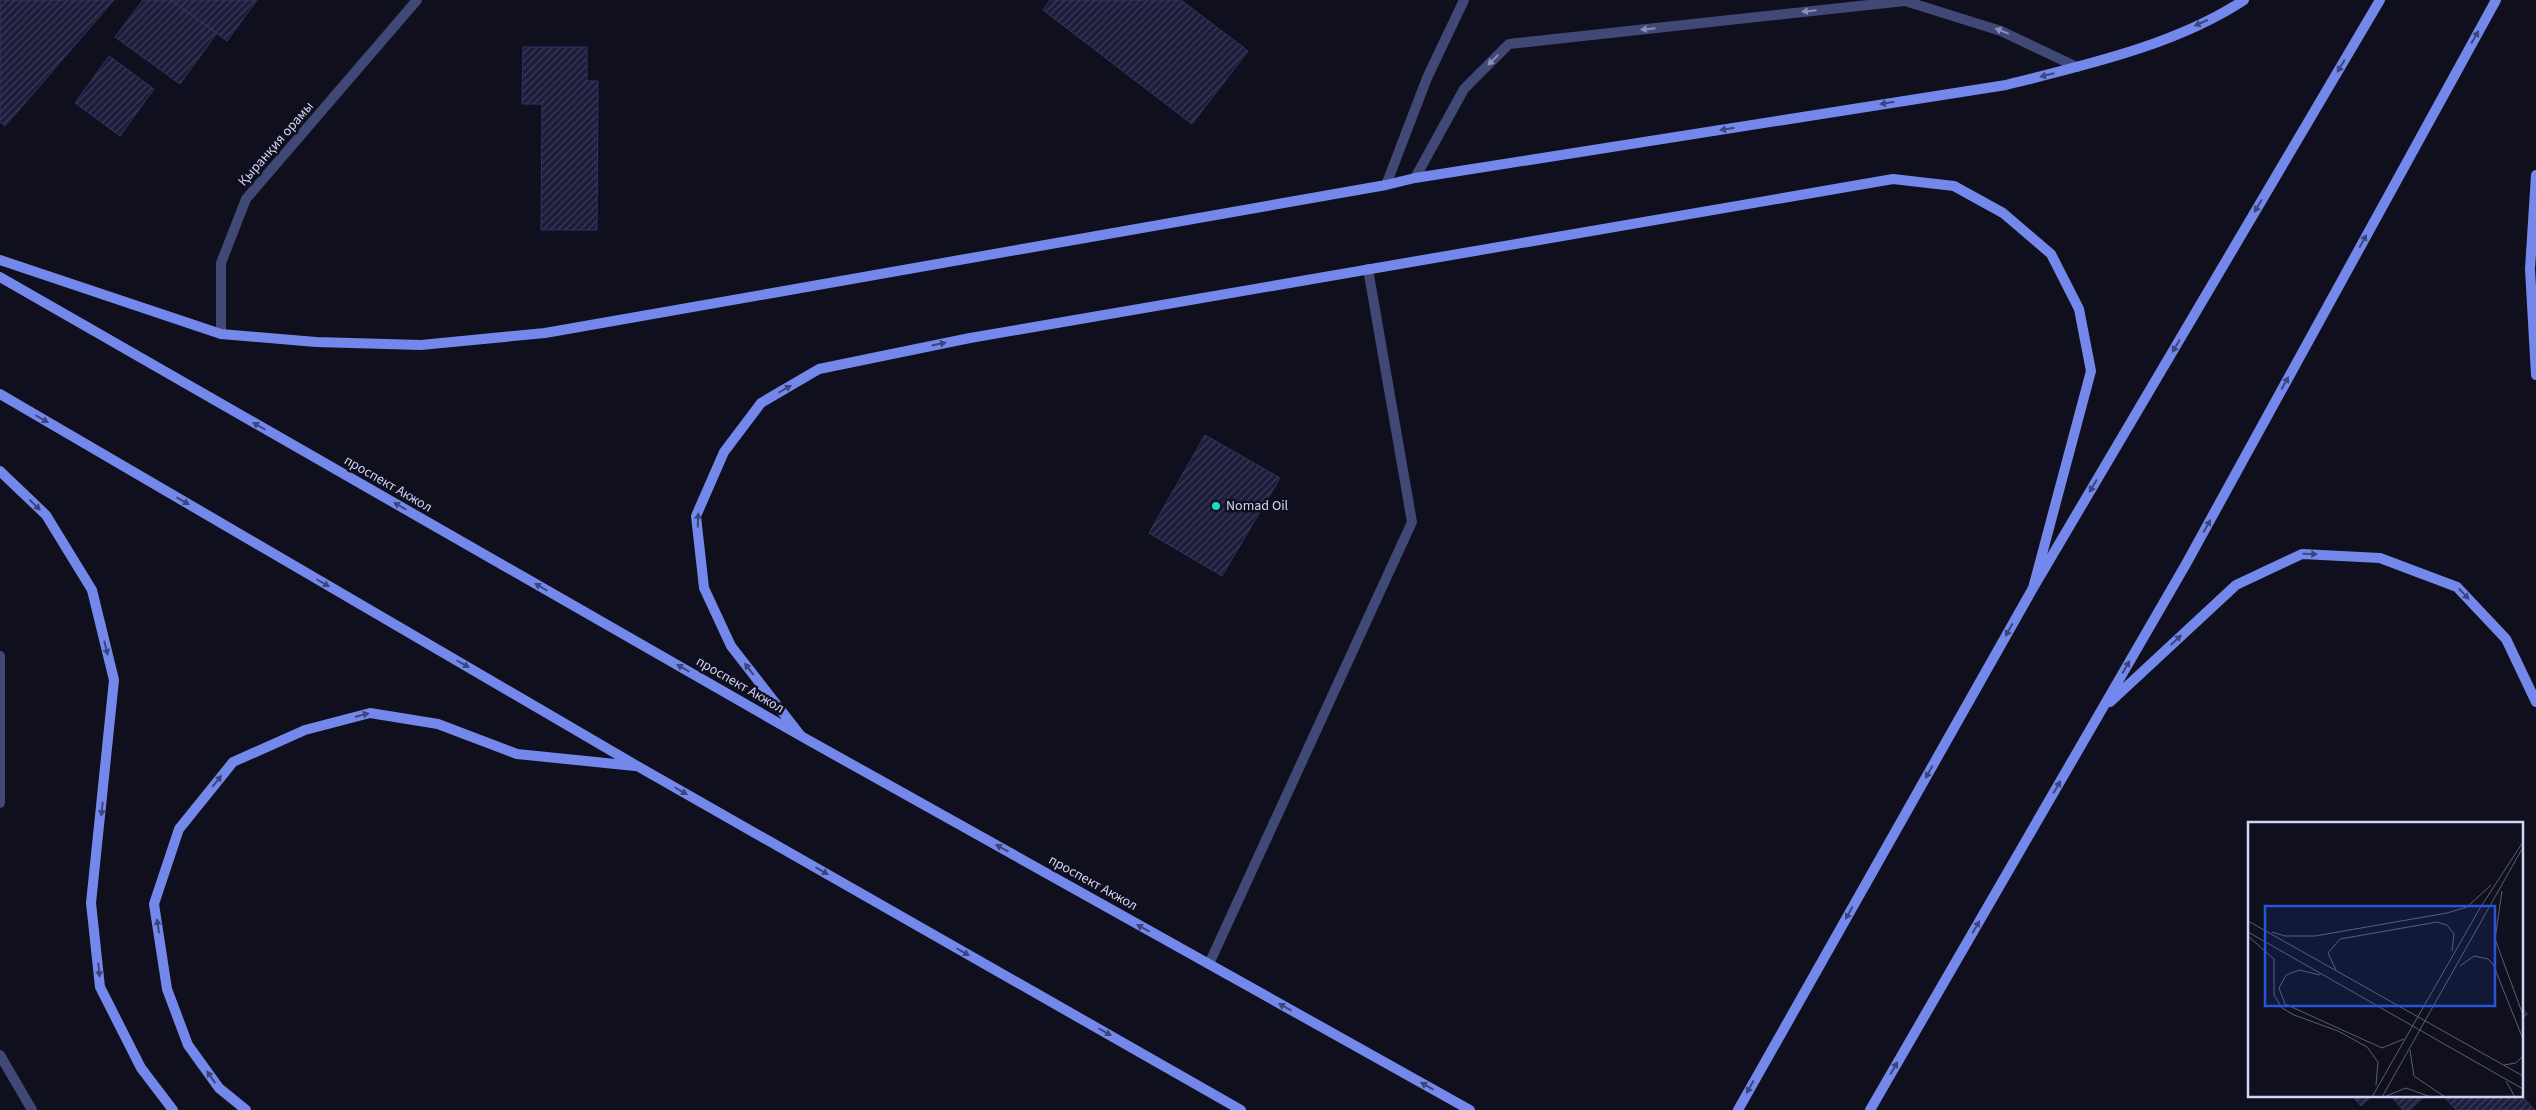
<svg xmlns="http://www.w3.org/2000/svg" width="2536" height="1110" font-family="'Source Sans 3',sans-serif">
<defs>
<pattern id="building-hatch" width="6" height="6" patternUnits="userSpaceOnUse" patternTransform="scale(1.25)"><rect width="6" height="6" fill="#1d1d3b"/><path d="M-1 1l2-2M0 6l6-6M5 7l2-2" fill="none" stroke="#3d3d58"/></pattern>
</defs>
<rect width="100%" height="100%" fill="#0f0f1d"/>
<!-- building -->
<path fill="url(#building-hatch)" stroke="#323264" d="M0,0H114L5,126L0,122Z
M143,0H171L217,33L180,84L115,37Z
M171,0H257L227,41Z
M1050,0H1181L1248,51L1192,124L1043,10Z
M523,47H587V81H598L597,230H541L542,104H522Z
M109,56L154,89L120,136L75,103Z
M1205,435L1280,478L1222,576L1149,533Z
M2522,1008L2528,1014L2522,1019Z
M2352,1096H2372L2361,1106Z
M2391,1096H2425L2410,1110H2403Z
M2443,1096H2522L2535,1110H2456Z"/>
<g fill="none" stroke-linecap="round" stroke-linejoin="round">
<!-- lane -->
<path stroke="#404876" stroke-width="10" d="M1415,178L1464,89L1509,44L1905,1L2001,31L2077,67
M1386,185L1427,78L1464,0
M0,656V803
M1209,964L1412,522L1368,269
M0,1055L32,1110"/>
<!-- street -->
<path stroke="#404876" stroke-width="10" d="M221,334V263L246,199L417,0"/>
<!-- secondary -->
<path stroke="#7488ec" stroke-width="10" d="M2536,175L2530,269L2536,375
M0,260L221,334L316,342L421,345L545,333L1386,185L1415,178L2006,85C2085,65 2176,45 2244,0
M0,277L801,736L1470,1110
M0,394L639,767L1241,1110
M0,471L46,515L92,590L114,680L91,903L100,987L141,1068L173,1110
M2110,702L2236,585L2302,554L2380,558L2457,587L2506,639L2536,702
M801,736L731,646L704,588L696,516L724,452L761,403L819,369L970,338L1893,179L1954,186L2003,213L2051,254L2079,309L2091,371L2033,588
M246,1110L219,1088L188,1045L167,989L154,904L179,829L233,762L305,730L370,713L438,724L517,754L635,766
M1738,1110L2033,588L2380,0
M1870,1110L2186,564L2496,0"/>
</g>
<!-- one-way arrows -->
<defs><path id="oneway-solid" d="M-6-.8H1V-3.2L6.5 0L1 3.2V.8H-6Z" transform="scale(1.25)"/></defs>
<g fill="#888eb8">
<use href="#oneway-solid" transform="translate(1809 11) rotate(174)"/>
<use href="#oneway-solid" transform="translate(1648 29) rotate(174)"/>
<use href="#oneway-solid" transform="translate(2002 31) rotate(-158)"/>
<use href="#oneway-solid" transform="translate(1493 60) rotate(135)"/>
</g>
<g fill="#3c457a">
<use href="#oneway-solid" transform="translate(2201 23) rotate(156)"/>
<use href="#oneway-solid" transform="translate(2475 37) rotate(-60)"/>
<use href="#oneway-solid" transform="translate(2341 66) rotate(121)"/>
<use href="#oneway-solid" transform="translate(2047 75) rotate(166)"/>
<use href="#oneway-solid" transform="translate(1887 103) rotate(171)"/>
<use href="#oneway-solid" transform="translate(1727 129) rotate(171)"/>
<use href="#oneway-solid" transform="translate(2258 206) rotate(121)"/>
<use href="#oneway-solid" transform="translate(2363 241) rotate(-61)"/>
<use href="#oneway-solid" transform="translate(939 344) rotate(-11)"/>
<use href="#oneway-solid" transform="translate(2176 346) rotate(121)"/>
<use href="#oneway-solid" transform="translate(2285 383) rotate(-61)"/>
<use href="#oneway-solid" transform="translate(785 389) rotate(-30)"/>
<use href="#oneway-solid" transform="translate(42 419) rotate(30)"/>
<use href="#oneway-solid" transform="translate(259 426) rotate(-150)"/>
<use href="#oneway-solid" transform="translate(2093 486) rotate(121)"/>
<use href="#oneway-solid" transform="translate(183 501) rotate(30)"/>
<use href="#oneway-solid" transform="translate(35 505) rotate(44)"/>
<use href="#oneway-solid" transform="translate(400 506) rotate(-150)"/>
<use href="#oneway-solid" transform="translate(698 520) rotate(-88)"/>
<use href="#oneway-solid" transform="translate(2207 526) rotate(-61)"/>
<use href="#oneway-solid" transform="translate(2310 554) rotate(2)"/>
<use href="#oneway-solid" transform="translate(323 583) rotate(30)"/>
<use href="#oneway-solid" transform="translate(541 587) rotate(-150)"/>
<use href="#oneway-solid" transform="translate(2464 594) rotate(47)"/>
<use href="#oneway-solid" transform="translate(2009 630) rotate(119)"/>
<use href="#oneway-solid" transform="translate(2176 640) rotate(-43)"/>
<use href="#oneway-solid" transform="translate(106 648) rotate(76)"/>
<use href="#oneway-solid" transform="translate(463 664) rotate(30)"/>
<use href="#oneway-solid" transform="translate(2126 667) rotate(-60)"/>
<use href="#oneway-solid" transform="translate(683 668) rotate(-150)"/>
<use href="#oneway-solid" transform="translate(749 669) rotate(-128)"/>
<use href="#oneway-solid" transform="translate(362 715) rotate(-15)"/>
<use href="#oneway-solid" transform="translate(1929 772) rotate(119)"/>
<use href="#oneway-solid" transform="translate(217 781) rotate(-51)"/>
<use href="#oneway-solid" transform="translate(2057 787) rotate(-60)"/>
<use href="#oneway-solid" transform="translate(681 791) rotate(30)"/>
<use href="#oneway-solid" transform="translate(102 809) rotate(96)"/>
<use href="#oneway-solid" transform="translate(1002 848) rotate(-151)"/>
<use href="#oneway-solid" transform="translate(822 871) rotate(30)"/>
<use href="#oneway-solid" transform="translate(1849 913) rotate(119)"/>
<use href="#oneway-solid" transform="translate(158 926) rotate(-98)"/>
<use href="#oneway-solid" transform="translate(1976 927) rotate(-60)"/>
<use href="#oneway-solid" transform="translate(1143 928) rotate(-151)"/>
<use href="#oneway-solid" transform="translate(963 952) rotate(30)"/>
<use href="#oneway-solid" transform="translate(99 970) rotate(84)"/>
<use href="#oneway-solid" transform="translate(1285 1007) rotate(-151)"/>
<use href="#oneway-solid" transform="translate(1105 1032) rotate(30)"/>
<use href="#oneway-solid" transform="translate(1894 1068) rotate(-60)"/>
<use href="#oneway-solid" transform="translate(211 1077) rotate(-125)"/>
<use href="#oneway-solid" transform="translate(1427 1086) rotate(-151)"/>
<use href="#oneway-solid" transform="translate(1750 1087) rotate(119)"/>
</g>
<!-- markers -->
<circle fill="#1dd8c7" stroke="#0f0f1d" stroke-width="2" cx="1216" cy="506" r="5"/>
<g text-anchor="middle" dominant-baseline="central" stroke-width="5" stroke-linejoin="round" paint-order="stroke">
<!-- street labels -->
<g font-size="14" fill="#d1d4f9" stroke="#0f0f1d">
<text transform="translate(276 144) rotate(-49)">Қыранқия орамы</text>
<text transform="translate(388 484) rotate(30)">проспект Акжол</text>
<text transform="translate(740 685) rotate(30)">проспект Акжол</text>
<text transform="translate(1093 883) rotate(29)">проспект Акжол</text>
</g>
<!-- poi labels -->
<g font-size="14" fill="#d1d4f9" stroke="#0f0f1d" text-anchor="start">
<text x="1226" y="506">Nomad Oil</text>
</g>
</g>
<!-- overview -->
<g transform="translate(2248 822)">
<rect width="275" height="275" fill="#0f0f1d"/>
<path fill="none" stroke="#5d5e75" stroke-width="1" d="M254,69L247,117L275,193M0,99L275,254M0,110L275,267M24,110L37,114H67L199,91L219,85L243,63M0,114L26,137V173L34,186L46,193L90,209L119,225L130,240L128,263M212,144L226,134L240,137L245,142L275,217M88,148L80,131L92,117L189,100L199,103L206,112L204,129M72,153L51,148L38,153L31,166L37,182L134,226L156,217M162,228L166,254L197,275M256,243L268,241L275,234M258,259L267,275M124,275L232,86L275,20M134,275L274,27M136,275L158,266L183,275"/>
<path fill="#2655da" fill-opacity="0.15" stroke="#2655da" stroke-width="2.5" d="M17,84H247V184H17Z"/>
<rect width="275" height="275" fill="none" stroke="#d1d4f9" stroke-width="2.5"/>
</g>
</svg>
